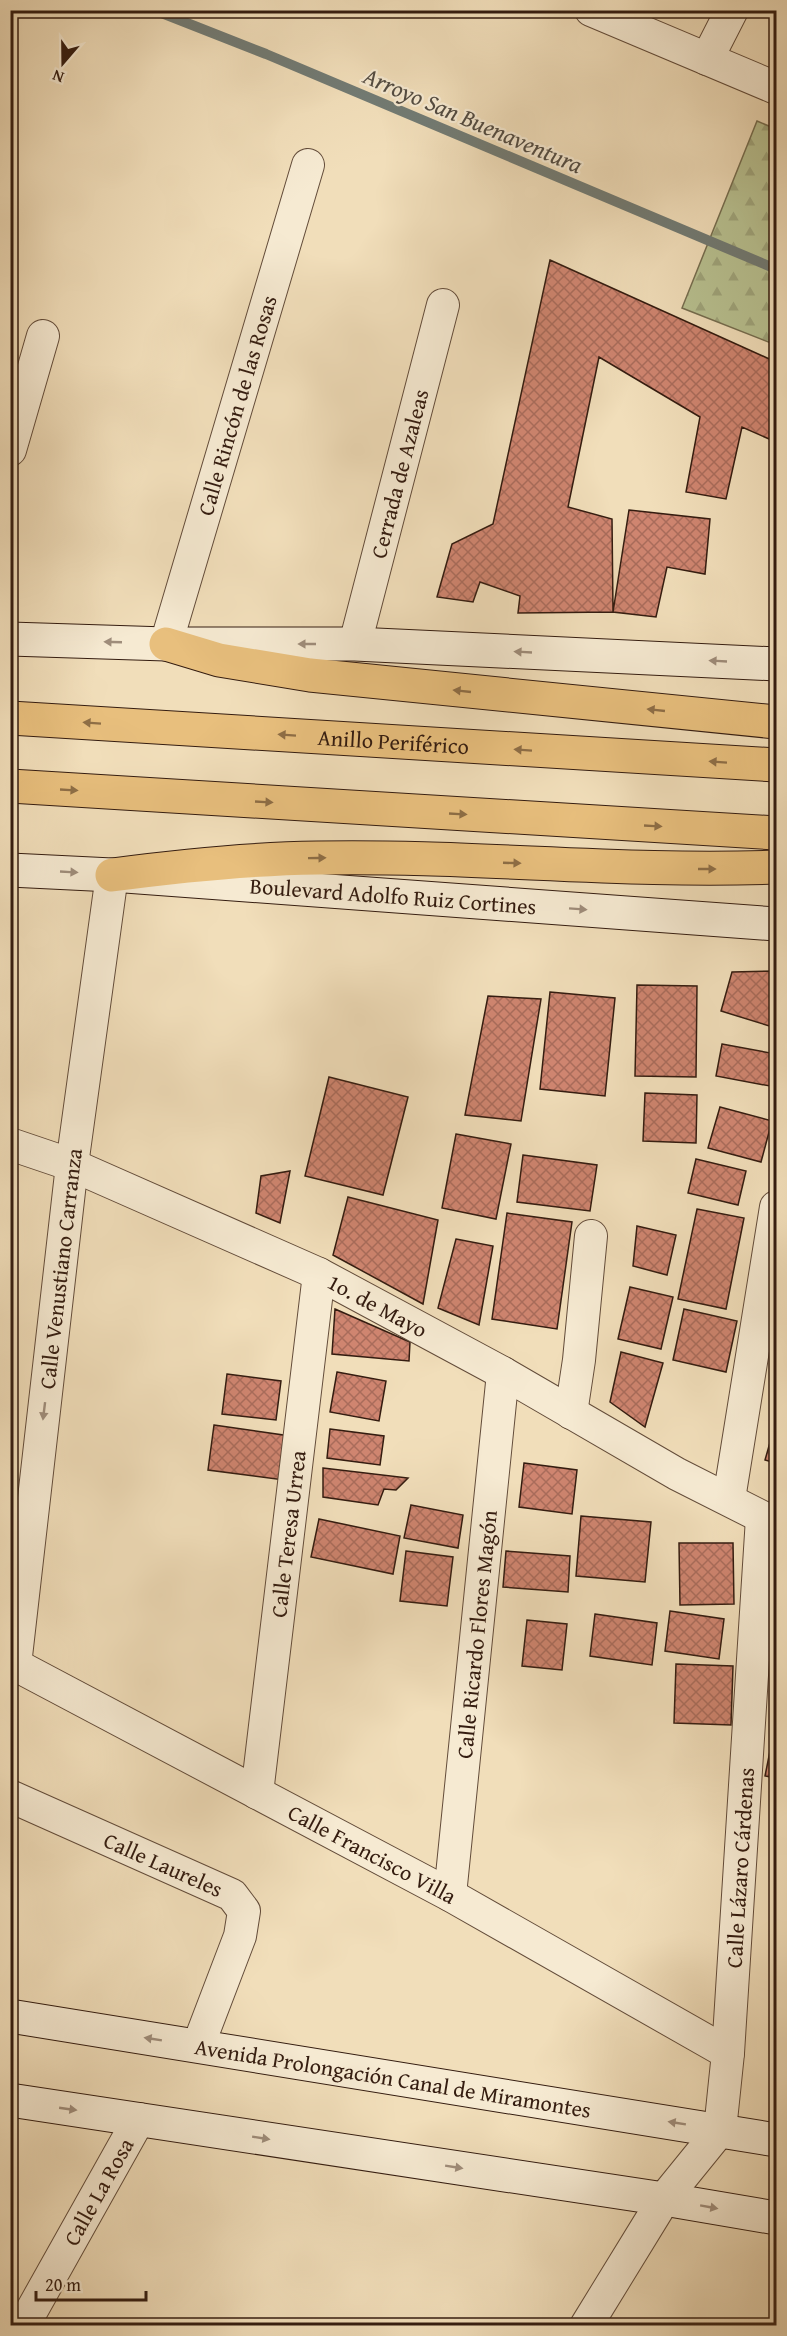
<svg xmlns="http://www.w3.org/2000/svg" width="787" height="2336" font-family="'Gentium Book Plus',serif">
<defs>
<pattern id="forest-firs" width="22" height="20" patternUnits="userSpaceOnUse" patternTransform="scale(1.5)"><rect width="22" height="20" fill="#b8c191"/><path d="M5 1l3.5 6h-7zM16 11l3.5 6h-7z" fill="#9fa57c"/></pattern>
<pattern id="building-cross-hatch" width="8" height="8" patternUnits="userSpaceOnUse" patternTransform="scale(1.5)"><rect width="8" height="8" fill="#cf8570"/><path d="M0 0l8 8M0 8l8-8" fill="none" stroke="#a96c5b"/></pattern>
</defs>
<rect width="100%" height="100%" fill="#f1deba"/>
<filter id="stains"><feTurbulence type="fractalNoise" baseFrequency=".00333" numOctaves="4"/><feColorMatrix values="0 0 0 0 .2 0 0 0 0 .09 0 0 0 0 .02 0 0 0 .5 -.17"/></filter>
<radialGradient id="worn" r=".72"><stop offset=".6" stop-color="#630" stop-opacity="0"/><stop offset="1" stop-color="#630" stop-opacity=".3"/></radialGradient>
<!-- forest -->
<path fill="url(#forest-firs)" stroke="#766e50" stroke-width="1.5" d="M757,121L776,129V345L682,308Z"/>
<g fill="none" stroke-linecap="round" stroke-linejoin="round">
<!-- stream -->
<path stroke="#727b74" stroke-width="10" d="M154,10L266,54L776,269"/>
</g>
<!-- building -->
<path fill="url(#building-cross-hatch)" stroke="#341c10" stroke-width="1.5" d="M550,260L776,362V442L742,427L726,499L686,492L700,417L599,357L568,507L612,519L613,612L518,613L520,596L480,582L473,602L437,597L452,544L493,524Z
M629,510L710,519L705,574L667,567L656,617L613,612Z
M776,971V1028L721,1011L732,972Z
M637,985L697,986L696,1077L635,1076Z
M550,992L615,998L605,1096L540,1089Z
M488,996L541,999L521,1121L465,1115Z
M722,1044L776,1054L770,1086L716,1076Z
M329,1077L408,1097L383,1195L305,1176Z
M645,1093L697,1095L696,1143L643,1141Z
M720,1107L772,1121L761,1162L708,1148Z
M456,1134L511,1144L496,1219L442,1208Z
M523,1155L597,1165L590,1211L517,1202Z
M696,1159L746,1171L738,1205L688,1193Z
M290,1171L280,1223L256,1213L261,1176Z
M348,1197L438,1220L423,1304L333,1255Z
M697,1209L744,1218L726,1309L678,1299Z
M507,1213L572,1222L557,1329L492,1319Z
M637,1226L676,1235L667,1275L633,1266Z
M456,1239L493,1246L479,1325L438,1308Z
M630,1287L673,1297L661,1349L618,1339Z
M335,1309L410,1342L409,1361L332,1354Z
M684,1309L737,1321L726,1372L673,1360Z
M621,1352L663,1363L645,1427L610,1402Z
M337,1372L386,1381L379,1421L330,1412Z
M227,1374L281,1381L276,1420L222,1414Z
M214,1425L290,1436L284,1480L208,1470Z
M775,1425H776V1463L765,1460Z
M330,1429L384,1436L380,1465L327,1458Z
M524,1463L577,1470L572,1514L519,1507Z
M323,1468L408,1478L396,1490L384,1489L378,1505L323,1497Z
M411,1505L463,1515L458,1548L404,1538Z
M581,1516L651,1522L645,1582L576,1576Z
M319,1519L400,1536L393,1574L311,1557Z
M679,1543H733L734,1604L680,1605Z
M406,1551L453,1557L447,1606L400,1601Z
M506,1551L570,1556L568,1592L503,1587Z
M670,1611L724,1619L719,1659L665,1651Z
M595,1614L657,1623L652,1665L590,1656Z
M527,1620L567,1624L562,1670L522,1666Z
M676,1664L733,1666L731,1725L674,1723Z
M774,1731L776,1732V1778L765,1776Z"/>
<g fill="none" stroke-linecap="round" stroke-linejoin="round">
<!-- street casing -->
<g stroke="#634c3a" stroke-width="34">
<g id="street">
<path d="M591,10L776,88"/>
<path d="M707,59L732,10"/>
<path d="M10,450L43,336"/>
<path id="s1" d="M166,644L308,165"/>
<path id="s2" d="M355,644L443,305"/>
<path id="s3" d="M10,1144L72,1165L319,1274L503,1373L677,1474L776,1524"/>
<path d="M571,1413L579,1360L591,1236"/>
<path d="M729,1499L776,1207"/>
<path id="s4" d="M10,1662L450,1895L728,2053"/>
<path id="s5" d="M15,1665L72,1165L112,875"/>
<path id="s6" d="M257,1793L319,1274"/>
<path id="s7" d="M10,1796L232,1895L244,1911L240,1936L198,2046"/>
<path id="s8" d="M450,1895L503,1373"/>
<path id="s9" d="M23,2326L139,2119"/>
<path id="s10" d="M586,2326L664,2199L720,2130L728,2053L762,1518"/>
</g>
</g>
<!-- secondary casing -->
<g stroke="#341c10" stroke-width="35">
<g id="secondary">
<path d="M10,639L166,644H355L776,664"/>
<path id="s11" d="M10,870L112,875L776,924"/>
<path id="s12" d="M10,2016L776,2140"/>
<path d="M10,2100L664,2199L776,2218"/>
</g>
</g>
<!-- highway casing -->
<g stroke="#341c10" stroke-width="35">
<g id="highway">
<path d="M166,644L219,660L310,675L776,722"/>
<path id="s13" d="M10,718L776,765"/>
<path d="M10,786L776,833"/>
<path d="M112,875C180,866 248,859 317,858C470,855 623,873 776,867"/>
</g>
</g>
<!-- street -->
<use href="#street" stroke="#f6ead2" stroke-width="32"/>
<!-- secondary -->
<use href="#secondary" stroke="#f6ead2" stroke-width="33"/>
<!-- highway -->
<use href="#highway" stroke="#e8bf7d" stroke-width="33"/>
</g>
<!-- one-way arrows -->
<defs><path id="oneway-solid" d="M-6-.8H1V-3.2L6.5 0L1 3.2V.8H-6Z" transform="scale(1.5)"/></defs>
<g fill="#9f8d7b">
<use href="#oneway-solid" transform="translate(113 642) rotate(-178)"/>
<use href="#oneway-solid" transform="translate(307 644) rotate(180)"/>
<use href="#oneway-solid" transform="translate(523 652) rotate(-177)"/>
<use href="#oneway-solid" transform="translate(718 661) rotate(-177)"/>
<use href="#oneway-solid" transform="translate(69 872) rotate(3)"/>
<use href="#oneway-solid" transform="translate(578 909) rotate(4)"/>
<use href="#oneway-solid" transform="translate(44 1411) rotate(97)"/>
<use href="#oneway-solid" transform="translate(153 2039) rotate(-171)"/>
<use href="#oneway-solid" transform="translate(68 2109) rotate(8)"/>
<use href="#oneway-solid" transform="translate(677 2123) rotate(-171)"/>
<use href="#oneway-solid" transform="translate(261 2138) rotate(9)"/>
<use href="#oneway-solid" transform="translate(454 2167) rotate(9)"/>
<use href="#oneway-solid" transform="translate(709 2207) rotate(10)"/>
</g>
<g fill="#8e6e46">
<use href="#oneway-solid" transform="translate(462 691) rotate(-174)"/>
<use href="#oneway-solid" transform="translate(656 710) rotate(-174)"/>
<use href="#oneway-solid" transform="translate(92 723) rotate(-176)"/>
<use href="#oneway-solid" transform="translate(287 735) rotate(-176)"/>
<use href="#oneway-solid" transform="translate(523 750) rotate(-176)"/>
<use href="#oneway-solid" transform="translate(718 762) rotate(-176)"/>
<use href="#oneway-solid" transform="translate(69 790) rotate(3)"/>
<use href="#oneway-solid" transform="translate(264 802) rotate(3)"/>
<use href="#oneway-solid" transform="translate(458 814) rotate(3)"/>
<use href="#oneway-solid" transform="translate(653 826) rotate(3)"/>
<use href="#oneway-solid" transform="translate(317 858) rotate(-1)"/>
<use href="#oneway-solid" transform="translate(512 863) rotate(2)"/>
<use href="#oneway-solid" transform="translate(707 869)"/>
</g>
<g text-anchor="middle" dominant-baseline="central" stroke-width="4.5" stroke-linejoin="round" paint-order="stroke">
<!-- street labels -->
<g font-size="22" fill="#341c10" stroke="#f6ead2">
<text stroke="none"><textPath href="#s1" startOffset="249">Calle Rincón de las Rosas</textPath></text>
<text stroke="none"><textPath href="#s2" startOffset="176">Cerrada de Azaleas</textPath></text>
<text stroke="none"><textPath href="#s13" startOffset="384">Anillo Periférico</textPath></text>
<text stroke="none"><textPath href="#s11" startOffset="384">Boulevard Adolfo Ruiz Cortines</textPath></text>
<text stroke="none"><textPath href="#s5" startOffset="399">Calle Venustiano Carranza</textPath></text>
<text stroke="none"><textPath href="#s3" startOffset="402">1o. de Mayo</textPath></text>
<text stroke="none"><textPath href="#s6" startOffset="261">Calle Teresa Urrea</textPath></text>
<text stroke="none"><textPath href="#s8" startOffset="262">Calle Ricardo Flores Magón</textPath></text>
<text stroke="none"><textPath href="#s4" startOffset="410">Calle Francisco Villa</textPath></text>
<text stroke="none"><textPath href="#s7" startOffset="168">Calle Laureles</textPath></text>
<text stroke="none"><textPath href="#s10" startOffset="501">Calle Lázaro Cárdenas</textPath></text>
<text stroke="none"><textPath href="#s12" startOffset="388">Avenida Prolongación Canal de Miramontes</textPath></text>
<text stroke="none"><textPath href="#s9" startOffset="154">Calle La Rosa</textPath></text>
</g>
<!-- water labels -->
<g font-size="24" font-style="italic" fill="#534c42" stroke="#f6ead2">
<text transform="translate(473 120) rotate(23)">Arroyo San Buenaventura</text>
</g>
</g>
<!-- margin -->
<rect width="787" height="2336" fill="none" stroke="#f1deba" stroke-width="36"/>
<rect x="12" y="12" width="763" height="2312" fill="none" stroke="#341c10" stroke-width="3"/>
<rect x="18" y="18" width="751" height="2300" fill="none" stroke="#341c10" stroke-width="1.5"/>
<!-- north arrow -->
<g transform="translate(63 63) rotate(200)" stroke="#f6ead2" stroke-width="4.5" paint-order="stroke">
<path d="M0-4.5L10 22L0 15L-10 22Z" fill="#341c10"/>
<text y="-9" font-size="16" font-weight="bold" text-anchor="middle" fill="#341c10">N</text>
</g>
<!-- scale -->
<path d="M36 2291v9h110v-9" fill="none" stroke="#341c10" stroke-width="3"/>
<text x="45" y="2291" font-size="18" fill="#341c10" stroke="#f6ead2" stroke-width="4.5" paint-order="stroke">20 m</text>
<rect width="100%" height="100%" filter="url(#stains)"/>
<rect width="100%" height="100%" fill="url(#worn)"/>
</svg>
